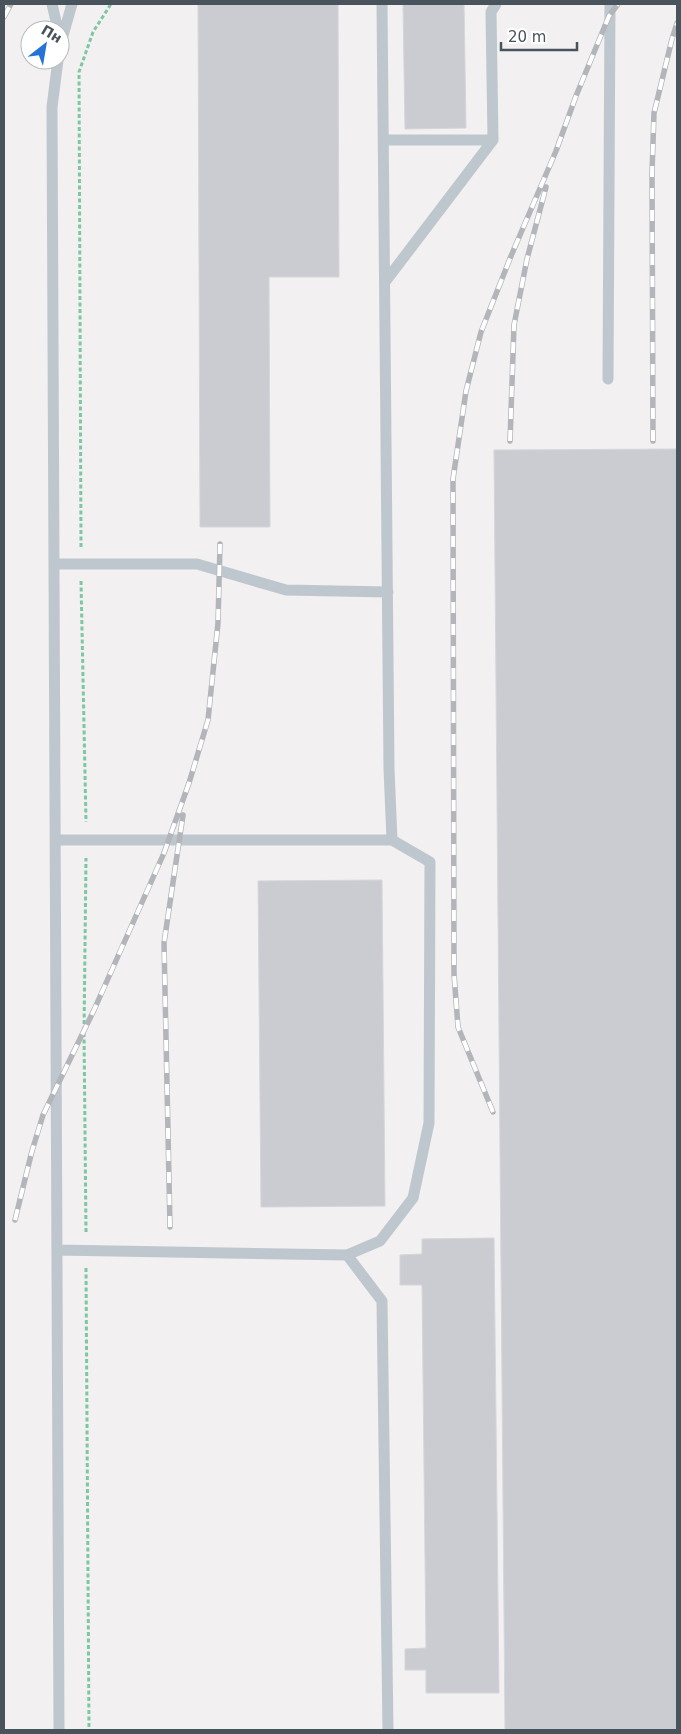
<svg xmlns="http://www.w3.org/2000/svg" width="681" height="1734" font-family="'DejaVu Sans',sans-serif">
<rect width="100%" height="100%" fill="#f2f0f0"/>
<!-- building -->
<path fill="#caccd2" stroke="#d4d6db" d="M198,4H338L339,277H269L270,527H200Z
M403,4H464L466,128L405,129Z
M677,449V1730H505L494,450Z
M382,880L385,1206L261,1207L258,881Z
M494,1238L499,1693H426V1670H405V1649L426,1648L422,1285H400V1255L422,1254V1239Z"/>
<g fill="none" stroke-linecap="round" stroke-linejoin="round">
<!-- path -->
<path stroke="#7cc8a3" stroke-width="3" stroke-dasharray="4 2.5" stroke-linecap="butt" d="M81,547L79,72L93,32L111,4
M81,581L86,822
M86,1232L84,1032L86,858
M86,1268L89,1730"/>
<!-- lane -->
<path stroke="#bfc7ce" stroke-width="11" d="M52,4L58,30
M382,4L389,769L392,840
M60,46L72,4
M58,60L52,107L59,1730
M384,140H493
M385,282L493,140L491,12L496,4
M608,379L610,4
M54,564H197L286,590L388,592
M56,840H392L430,862L429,1123L413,1198L380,1241L347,1255L57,1250
M347,1255L382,1301L388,1730"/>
<!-- rail casing -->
<g stroke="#b2b5ba" stroke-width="5.5">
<path id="rail" d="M4,17L11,4
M510,441L514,325L527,259L546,187
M653,441L652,173L654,113L672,39L677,23
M493,1112L458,1027L454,974L453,479L466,391L481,332L511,256L556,151L576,96L609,16L618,4
M15,1220L32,1151L43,1115L94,1010L164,853L189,783L208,720L218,623L220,544
M170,1227L164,943L183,815"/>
</g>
<!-- rail -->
<use href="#rail" stroke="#fff" stroke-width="4" stroke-dasharray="11" stroke-linecap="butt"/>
</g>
<!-- border -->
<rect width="681" height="1734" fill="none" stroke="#49535c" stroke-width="10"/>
<!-- north arrow -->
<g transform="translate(45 45) rotate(31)"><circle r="24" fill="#ffffff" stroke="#b6babe"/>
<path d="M0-4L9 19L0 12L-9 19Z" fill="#2673d7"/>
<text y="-8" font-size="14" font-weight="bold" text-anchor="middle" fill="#49535c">Пн</text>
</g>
<!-- scale -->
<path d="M501 42v8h76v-8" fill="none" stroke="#49535c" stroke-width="2.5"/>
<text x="508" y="42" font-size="15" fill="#49535c" stroke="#ffffff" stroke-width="4" paint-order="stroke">20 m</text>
</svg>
